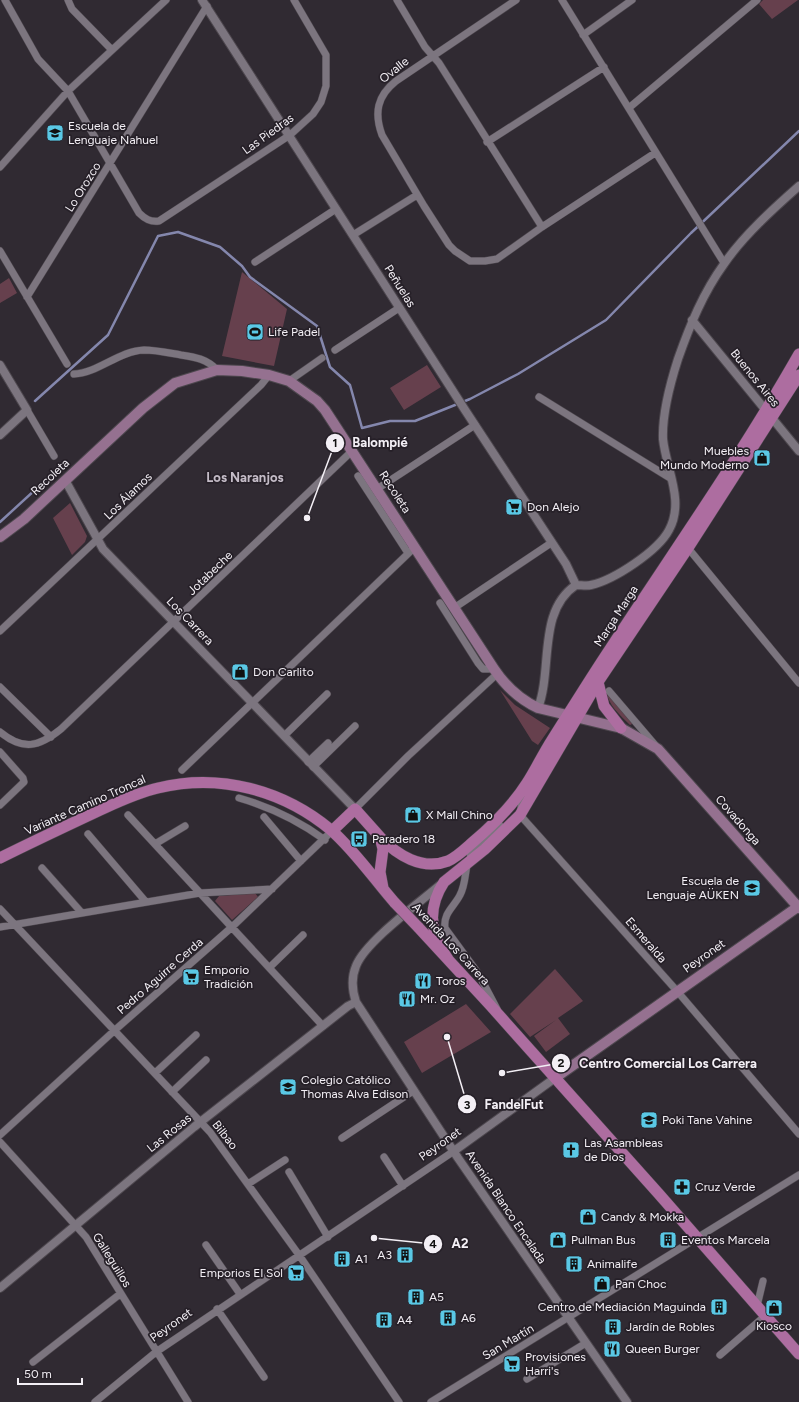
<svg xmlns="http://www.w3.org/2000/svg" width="799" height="1402" font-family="Figtree,sans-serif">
<rect width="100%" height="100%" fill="#302a32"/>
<!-- green -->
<path fill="#66404d" d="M763,0H798L772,19L759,4Z
M242,272L287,309L274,366L222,356Z
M9,278L17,293L0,303V284Z
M427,365L441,387L404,410L390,388Z
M70,503L87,536L85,542L72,555L53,518Z
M500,690L515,705L550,728L538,745L532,741Z
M606,691L634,723L630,725C619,714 609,706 606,691Z
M255,893L258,897L232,920L215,901L219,896Z
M555,969L583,1001L558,1018L570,1034L546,1052L534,1036L556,1020L530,1037L510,1014Z
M466,1004L491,1032L422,1073L404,1042Z"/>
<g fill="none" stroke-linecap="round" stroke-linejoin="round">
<!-- stream -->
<path stroke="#8487ad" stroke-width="2.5" d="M35,401L108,335L158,236L178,232L220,247L242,266L250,277L317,326L330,367L350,385L362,428L390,421H415L470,399L518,374L606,320L691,233L799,131
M0,522L60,467"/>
<!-- minor casing -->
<g stroke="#4d474e" stroke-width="8">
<path id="minor" d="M5,0L38,59L68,91L139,213C145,219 150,222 159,221L290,135L313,114L321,102L326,86V55L294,0
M68,0L72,9L111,49
M397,0L425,47L439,63L542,227
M516,0L396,81C377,96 374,113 382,135L424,206L449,245L455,251L470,261H485L497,259L542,227L655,153
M562,0L724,263
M583,35L632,0
M630,107L757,0
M487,142L604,67
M0,167L68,91L166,0
M353,235L417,195
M0,251L67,364
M255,262L336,209
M27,297L207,6
M335,350L399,308
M74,374C98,373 119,351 144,350C156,350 169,353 181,355C195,357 207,359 217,370
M289,381L322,358
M539,397L670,478
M27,410L54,456
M358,476L408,553
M377,489L475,425
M688,548L799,683
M440,603L478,663L483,669H494
M454,608L551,543
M0,631L261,385L269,375
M0,687L51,737
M609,691L656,746
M0,732C23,751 39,747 61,729L353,450
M284,736L327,694
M0,752L23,778L24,782L0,805
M308,762L328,743
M313,767L355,726
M182,770L415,547
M523,793L520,815L677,991L799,1134
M239,798C270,807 299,821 325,840
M355,809L408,756L497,674
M128,815L323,1026
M264,817L301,861
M88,834L146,902
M155,844L185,826
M467,865C465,875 465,886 460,895C454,907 443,913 445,928L478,973L497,1009
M42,868L81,912
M0,909L210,1132L299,1255L399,1402
M0,927L200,893L272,889
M270,967L303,935
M155,1073L196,1035
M172,1092L206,1060
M0,1135L115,1030L232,927L332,831
M342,1138L413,1091
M0,1142L86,1237L188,1402
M384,1157L403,1186
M289,1172L328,1237
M248,1184L285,1160
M206,1245L240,1294
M757,1306L763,1281
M217,1309L264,1377
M720,1355L765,1316
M33,1362L120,1294
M527,1379L586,1343
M95,1402L156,1352L454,1151
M431,1402L799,1175"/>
</g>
<!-- tertiary casing -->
<g stroke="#4d474e" stroke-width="10">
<path id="tertiary" d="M202,0L465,410L566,564L576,585
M692,320L799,451
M0,365L27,410L0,435
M65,480L103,549L355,809
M538,708C553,669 537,611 576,585C581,585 587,586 591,585C614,580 658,551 669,530C685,501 666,469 663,439C662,413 670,384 678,359C690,325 703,293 724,264C743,236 774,208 799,186
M471,855L499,825
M440,885C419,903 365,942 356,966C351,978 352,990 356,1002L458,1158L627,1402
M454,1151L555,1078
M0,1288L194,1127L348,1006L356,1002"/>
</g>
<!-- secondary casing -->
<g stroke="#4d474e" stroke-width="12">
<path id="secondary" d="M0,537L24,519L143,408L175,383L217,370L242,371L269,375L289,381L317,401L325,410L494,669C506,687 519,699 538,708L621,728L658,749L799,908
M555,1078L799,906"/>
</g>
<!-- primary casing -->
<g stroke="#4d474e" stroke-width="12">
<path id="primary" d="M598,682L604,706L621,728
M332,831L355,809L380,837L383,849L380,872L383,888
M380,837C397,855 422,871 448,861C457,857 465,849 473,842C493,825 513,805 527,783C536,769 543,754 552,740C571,710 590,679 610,649C674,551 741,456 799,354
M0,858C32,842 64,827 96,812C116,803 136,793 158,788C220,773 283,790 331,830C355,851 374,879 395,903
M418,927L490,1005L658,1193L799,1354
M448,959C430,935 427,908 444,882L485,849L520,815L598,682L688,548L799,375"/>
</g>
<!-- minor -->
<use href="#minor" stroke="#7c757f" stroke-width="7"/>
<!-- tertiary -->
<use href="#tertiary" stroke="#7c757f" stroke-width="8"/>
<!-- secondary -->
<use href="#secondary" stroke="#957190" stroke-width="10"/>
<!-- primary -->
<use href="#primary" stroke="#ad6da0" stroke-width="11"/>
<!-- primary-bridge casing -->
<g stroke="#4d474e" stroke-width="12" stroke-linecap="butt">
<path id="primary-bridge" d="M395,903L418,927"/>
</g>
<!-- primary-bridge -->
<use href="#primary-bridge" stroke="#ad6da0" stroke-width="11"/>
</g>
<!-- icons -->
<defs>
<g id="school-square" transform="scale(0.9)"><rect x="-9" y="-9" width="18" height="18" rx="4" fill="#5ac8e5" stroke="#262028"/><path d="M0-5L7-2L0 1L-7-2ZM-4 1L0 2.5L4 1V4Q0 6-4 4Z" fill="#111"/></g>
<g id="stadium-square" transform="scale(0.9)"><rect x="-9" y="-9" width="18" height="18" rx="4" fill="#5ac8e5" stroke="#262028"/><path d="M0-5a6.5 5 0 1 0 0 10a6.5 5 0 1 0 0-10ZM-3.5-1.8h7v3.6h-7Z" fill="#111"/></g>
<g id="shop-square" transform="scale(0.9)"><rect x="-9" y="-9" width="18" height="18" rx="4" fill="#5ac8e5" stroke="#262028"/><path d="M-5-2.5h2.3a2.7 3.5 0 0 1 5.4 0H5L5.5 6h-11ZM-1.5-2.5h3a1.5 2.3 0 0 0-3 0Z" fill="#111"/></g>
<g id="supermarket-square" transform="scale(0.9)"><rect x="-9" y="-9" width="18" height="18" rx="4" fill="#5ac8e5" stroke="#262028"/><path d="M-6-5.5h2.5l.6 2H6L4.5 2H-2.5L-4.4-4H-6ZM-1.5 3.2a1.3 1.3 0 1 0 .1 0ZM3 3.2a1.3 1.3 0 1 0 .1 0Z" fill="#111"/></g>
<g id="bus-square" transform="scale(0.9)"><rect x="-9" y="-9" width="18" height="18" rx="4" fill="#5ac8e5" stroke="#262028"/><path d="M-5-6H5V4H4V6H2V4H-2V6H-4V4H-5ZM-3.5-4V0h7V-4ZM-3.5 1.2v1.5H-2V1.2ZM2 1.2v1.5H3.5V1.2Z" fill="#111"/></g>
<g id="restaurant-square" transform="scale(0.9)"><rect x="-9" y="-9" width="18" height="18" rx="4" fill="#5ac8e5" stroke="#262028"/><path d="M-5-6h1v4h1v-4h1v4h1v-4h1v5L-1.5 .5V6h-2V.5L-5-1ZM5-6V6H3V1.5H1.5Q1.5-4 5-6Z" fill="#111"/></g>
<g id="church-square" transform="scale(0.9)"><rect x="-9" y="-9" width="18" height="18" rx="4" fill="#5ac8e5" stroke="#262028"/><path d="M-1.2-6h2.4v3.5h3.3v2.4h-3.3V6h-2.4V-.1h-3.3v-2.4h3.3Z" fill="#111"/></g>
<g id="pharmacy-square" transform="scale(0.9)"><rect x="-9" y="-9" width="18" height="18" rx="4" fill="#5ac8e5" stroke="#262028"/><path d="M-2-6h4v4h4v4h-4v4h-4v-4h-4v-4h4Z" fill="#111"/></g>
<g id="building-square" transform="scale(0.9)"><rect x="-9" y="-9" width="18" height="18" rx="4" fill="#5ac8e5" stroke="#262028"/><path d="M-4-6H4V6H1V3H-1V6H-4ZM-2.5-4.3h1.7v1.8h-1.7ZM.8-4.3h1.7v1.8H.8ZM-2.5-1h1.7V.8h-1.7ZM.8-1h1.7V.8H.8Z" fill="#111"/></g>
</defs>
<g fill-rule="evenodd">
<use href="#school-square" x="55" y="133"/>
<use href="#stadium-square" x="255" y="332"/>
<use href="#shop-square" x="762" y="458"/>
<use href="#supermarket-square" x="514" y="507"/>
<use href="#shop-square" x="240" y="672"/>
<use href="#shop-square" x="413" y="815"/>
<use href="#bus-square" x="359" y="839"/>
<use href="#school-square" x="752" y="888"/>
<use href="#supermarket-square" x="191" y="977"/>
<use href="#restaurant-square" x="423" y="981"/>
<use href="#restaurant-square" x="407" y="999"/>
<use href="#school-square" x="288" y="1087"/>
<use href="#school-square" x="649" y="1120"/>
<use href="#church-square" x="571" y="1150"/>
<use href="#pharmacy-square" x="682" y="1187"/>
<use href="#shop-square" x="588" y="1217"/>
<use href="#shop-square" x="558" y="1240"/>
<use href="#building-square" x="668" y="1240"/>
<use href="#building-square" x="405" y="1255"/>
<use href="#building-square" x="342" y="1259"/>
<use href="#building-square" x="574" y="1264"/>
<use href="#supermarket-square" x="296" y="1273"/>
<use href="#shop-square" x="602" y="1284"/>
<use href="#building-square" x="416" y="1297"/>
<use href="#building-square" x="719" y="1307"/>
<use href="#shop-square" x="774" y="1308"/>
<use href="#building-square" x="448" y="1318"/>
<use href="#building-square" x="384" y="1320"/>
<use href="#building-square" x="613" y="1327"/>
<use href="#restaurant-square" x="612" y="1349"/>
<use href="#supermarket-square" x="512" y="1364"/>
</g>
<g text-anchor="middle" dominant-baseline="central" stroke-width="3.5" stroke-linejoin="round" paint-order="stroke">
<!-- street labels -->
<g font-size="12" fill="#f3eff5" stroke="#262028">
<text transform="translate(394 70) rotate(-39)">Ovalle</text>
<text transform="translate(268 134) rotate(-36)">Las Piedras</text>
<text transform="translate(83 187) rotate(-58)">Lo Orozco</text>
<text transform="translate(400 286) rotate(58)">Peñuelas</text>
<text transform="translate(755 378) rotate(51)">Buenos Aires</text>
<text transform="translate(50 477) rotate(-43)">Recoleta</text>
<text transform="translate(395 492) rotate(57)">Recoleta</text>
<text transform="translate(128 496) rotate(-44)">Los Álamos</text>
<text transform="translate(210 573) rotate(-44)">Jotabeche</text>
<text transform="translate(616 616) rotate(-57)">Marga Marga</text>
<text transform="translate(190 621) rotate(46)">Los Carrera</text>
<text transform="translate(85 805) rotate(-24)">Variante Camino Troncal</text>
<text transform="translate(738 820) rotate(49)">Covadonga</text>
<text transform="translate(646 940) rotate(49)">Esmeralda</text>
<text transform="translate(451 944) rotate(47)">Avenida Los Carrera</text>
<text transform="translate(704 956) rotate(-35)">Peyronet</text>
<text transform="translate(160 976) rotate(-41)">Pedro Aguirre Cerda</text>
<text transform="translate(169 1133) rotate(-39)">Las Rosas</text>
<text transform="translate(225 1135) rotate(52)">Bilbao</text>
<text transform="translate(440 1144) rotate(-35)">Peyronet</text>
<text transform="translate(506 1207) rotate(56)">Avenida Blanco Encalada</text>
<text transform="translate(112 1260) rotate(58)">Galleguillos</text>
<text transform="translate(171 1325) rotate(-35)">Peyronet</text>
<text transform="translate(508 1342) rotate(-31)">San Martín</text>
</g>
<!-- poi labels -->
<g font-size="12" fill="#f3eff5" stroke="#262028" text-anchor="start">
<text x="68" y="126">Escuela de<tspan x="68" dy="14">Lenguaje Nahuel</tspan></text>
<text x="268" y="332">Life Padel</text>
<text x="749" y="451" text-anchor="end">Muebles<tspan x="749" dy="14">Mundo Moderno</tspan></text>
<text x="527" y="507">Don Alejo</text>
<text x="253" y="672">Don Carlito</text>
<text x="426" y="815">X Mall Chino</text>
<text x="372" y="839">Paradero 18</text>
<text x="739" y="881" text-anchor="end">Escuela de<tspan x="739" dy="14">Lenguaje AÜKEN</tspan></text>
<text x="204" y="970">Emporio<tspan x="204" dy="14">Tradición</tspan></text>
<text x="436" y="981">Toros</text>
<text x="420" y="999">Mr. Oz</text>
<text x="301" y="1080">Colegio Católico<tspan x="301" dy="14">Thomas Alva Edison</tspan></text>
<text x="662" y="1120">Poki Tane Vahine</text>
<text x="584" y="1143">Las Asambleas<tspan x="584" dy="14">de Dios</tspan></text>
<text x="695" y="1187">Cruz Verde</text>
<text x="601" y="1217">Candy &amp; Mokka</text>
<text x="571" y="1240">Pullman Bus</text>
<text x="681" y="1240">Eventos Marcela</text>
<text x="392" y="1255" text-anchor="end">A3</text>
<text x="355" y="1259">A1</text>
<text x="587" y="1264">Animalife</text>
<text x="283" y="1273" text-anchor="end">Emporios El Sol</text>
<text x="615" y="1284">Pan Choc</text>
<text x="429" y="1297">A5</text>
<text x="706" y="1307" text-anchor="end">Centro de Mediación Maguinda</text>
<text x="461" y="1318">A6</text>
<text x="397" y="1320">A4</text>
<text x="774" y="1326" text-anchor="middle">Kiosco</text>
<text x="626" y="1327">Jardín de Robles</text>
<text x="625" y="1349">Queen Burger</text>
<text x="525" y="1357">Provisiones<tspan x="525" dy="14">Harri's</tspan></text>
</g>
<!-- neighbourhood labels -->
<g font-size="13" font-weight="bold" fill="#c4bcc7" stroke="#262028">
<text x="245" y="477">Los Naranjos</text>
</g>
</g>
<!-- callouts -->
<path fill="none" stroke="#f3eff5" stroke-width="1.5" d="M307 518L335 443M502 1073L561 1063M447 1037L467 1104M374 1238L433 1244"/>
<g fill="#f3eff5" stroke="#262028" stroke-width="1.5">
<circle cx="307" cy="518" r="4"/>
<circle cx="502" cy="1073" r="4"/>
<circle cx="447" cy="1037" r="4"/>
<circle cx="374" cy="1238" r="4"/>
<circle cx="335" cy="443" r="10"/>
<circle cx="561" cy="1063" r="10"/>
<circle cx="467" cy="1104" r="10"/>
<circle cx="433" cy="1244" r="10"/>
</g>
<g font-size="12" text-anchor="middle" font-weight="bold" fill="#111">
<text x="335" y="447">1</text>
<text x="561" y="1067">2</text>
<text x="467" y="1109">3</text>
<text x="433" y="1248">4</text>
</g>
<g font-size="13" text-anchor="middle" font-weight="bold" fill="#f3eff5" stroke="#262028" stroke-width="3.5" stroke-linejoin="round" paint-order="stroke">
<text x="380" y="447">Balompié</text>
<text x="668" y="1068">Centro Comercial Los Carrera</text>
<text x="514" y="1109">FandelFut</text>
<text x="460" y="1248">A2</text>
</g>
<!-- scale -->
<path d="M18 1378v6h64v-6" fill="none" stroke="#f3eff5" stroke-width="2"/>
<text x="24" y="1378" font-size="12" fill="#f3eff5" stroke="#262028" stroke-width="3" paint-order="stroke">50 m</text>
</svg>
